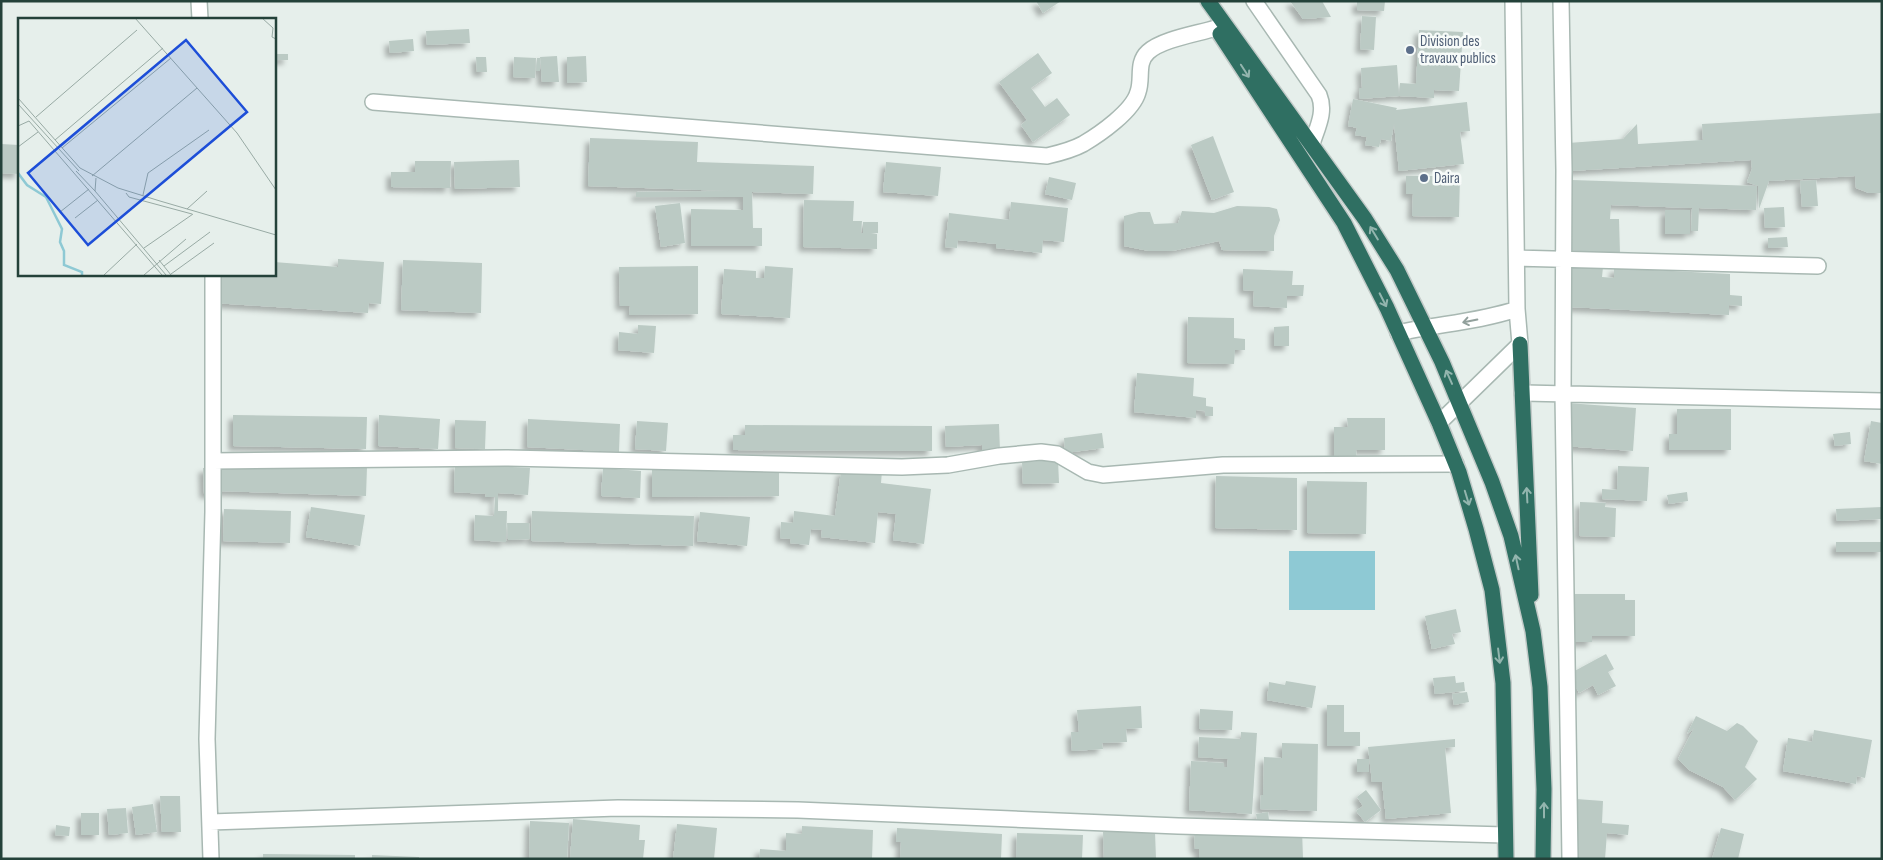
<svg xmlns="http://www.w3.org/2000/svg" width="1883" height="860" font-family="'Sofia Sans Condensed',sans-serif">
<defs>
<filter id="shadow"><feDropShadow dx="-4.5" dy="4.5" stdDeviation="2.5" flood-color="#0004"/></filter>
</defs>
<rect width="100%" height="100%" fill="#e6efeb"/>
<!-- water -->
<path fill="#8ec9d4" d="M1289,551H1375V610H1289Z"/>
<!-- building -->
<path fill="#bbcac4" filter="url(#shadow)" d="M1036,1H1061L1043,13Z
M1290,1H1322L1331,17L1303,19Z
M1357,1H1385L1384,11L1357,10Z
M1362,16L1376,17L1374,50L1360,49Z
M469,29L470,43L427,45L426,31Z
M1419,30L1463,32L1459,91L1434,90V98L1399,96L1360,99L1359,88H1362L1361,68L1397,65L1399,95L1400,83L1416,84Z
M413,39L414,51L390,53L389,41Z
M1038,53L1052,73L1031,88L1045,107L1057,98L1070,115L1033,142L1021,125L1027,120L999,82Z
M274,54H288V60H274Z
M557,56L559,82H542L540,57Z
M586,56L587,82L567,83V57Z
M476,57H486L487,72H477Z
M514,57L536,58L535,78L513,77Z
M537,58H540V71H536Z
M1353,99L1397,108L1396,110L1467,102L1470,131L1460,132L1464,164L1399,171L1394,124L1391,141L1381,139L1379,147L1365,145L1367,137L1355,135L1357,128L1348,126Z
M1882,113V193H1869L1856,188L1855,176L1769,181L1759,209L1758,186L1747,182L1752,169L1751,160L1570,171L1568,143L1623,139L1637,124L1638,144L1703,140L1702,124Z
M1213,136L1234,192L1212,200L1191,145Z
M590,138L698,142L697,162L814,166L813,194L752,192L753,228H762V246H691V209L743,210V197H636V192L729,191L588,186Z
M1,144L19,145V174L1,173Z
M519,160L520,187L455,189L454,162Z
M415,161H451L450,188L391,187V172H415Z
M886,162L941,167L938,196L883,192Z
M1406,176H1460L1459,217L1412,216L1413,194H1406Z
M1049,177L1076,183L1072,200L1045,194Z
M1572,180L1757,186L1756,210L1699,208L1698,231H1691L1692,208L1611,205L1610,219H1619L1620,254L1570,253Z
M1816,180L1818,206L1802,207L1800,181Z
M804,200L854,201L853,221H862L861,233H863V222H878V233H870L877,234V249L803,247Z
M1011,202L1068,208L1064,242L1043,240L1042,253L996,248V244L958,240L957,248L945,247L949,213L1009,220Z
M680,203L685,243L661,247L655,206Z
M1237,206L1269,207L1277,209L1280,220L1274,236V251L1222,250L1219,241L1172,251H1149L1124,246V216L1139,212H1150L1154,224L1178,223L1182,211L1214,213Z
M1784,207L1785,227L1765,228L1764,208Z
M1665,210H1690V234H1665Z
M1787,237L1788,247L1768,248V238Z
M338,259L384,262L381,304L369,303L368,313L214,303L216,274H274V262L338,267Z
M403,260L482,263L481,313L401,310Z
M698,266V314L629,315L630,306H620L619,267Z
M765,266L793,268L790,318L721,314L724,269L756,271V278H764Z
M1571,266L1603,267L1602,277L1614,278V268L1730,274V295L1742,296V306L1729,305V315L1569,307Z
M1243,269L1293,271L1292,285H1304L1303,296H1287V308L1253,306L1254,291L1243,290Z
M1188,317L1234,318V338L1245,339V350H1235L1234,364L1187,363Z
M638,325L656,326L654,353L618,350L619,332L638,334Z
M1289,326V346H1274V327Z
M1137,373L1194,378L1193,396L1206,398V406L1213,407V416H1205V411L1196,410V418L1134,412Z
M1567,403L1636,408L1633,451L1564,446Z
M1677,409H1731V450H1669V434H1677Z
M233,415L367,417L366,449L233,446Z
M379,415L440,419L438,449L378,446Z
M1347,418H1385V450H1356L1357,462H1334V427H1348Z
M528,419L620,424L619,452L527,447Z
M455,420L486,421L485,449L455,448Z
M637,421L668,423L666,451L635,449Z
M1871,421L1882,423V464L1864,461Z
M999,424L1000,452L982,453V445L946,447L945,426Z
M745,425L932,426V451L733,450V435H745Z
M1850,432L1851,444L1835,446L1833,434Z
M1102,433L1104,448L1065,453L1064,438Z
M1058,460L1059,483L1023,484L1022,462Z
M221,462L367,467L366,496L220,491Z
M455,464L530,468L528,495L498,493V511H507L506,542L474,540L475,515L494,516L495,497H485L486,494L454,492Z
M1618,466L1649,467L1647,501L1602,499V489L1617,490Z
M203,468H218L219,494H204Z
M603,468L641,471L640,498L601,496Z
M779,469V496L652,497V470Z
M841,471H882L881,483L931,489L924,544L893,540L896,514L878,512L875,543L821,537L822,530L811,529L809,545L790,543L791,539L780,538L781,522L793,523L794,511L835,516Z
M1216,476L1297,478V530L1215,528Z
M1307,481L1367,482L1366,534L1307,533Z
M1687,492L1688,501L1669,504L1667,495Z
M1580,502L1606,503L1605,507L1616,508L1615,537L1579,536Z
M311,507L365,515L360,546L306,537Z
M1882,507V519L1837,521L1836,509Z
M224,509L291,511L290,543L223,541Z
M532,511L694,516L693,546L531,541Z
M700,512L750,517L747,546L697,541Z
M507,523H529L530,539L508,540Z
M1836,542H1882V552H1836Z
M1575,594H1625V600H1635V636H1592V642H1573V625H1575Z
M1456,609L1461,632L1452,634L1455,644L1432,649L1425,616Z
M1606,654L1614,669L1608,672L1616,686L1598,695L1593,685L1579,693L1569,674Z
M1455,676L1456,683L1464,682L1465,691L1435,694L1433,678Z
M1286,681L1316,686L1312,708L1267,700L1269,682L1285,685Z
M1467,692L1469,702L1454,705L1452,694Z
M1327,705H1344V732H1360V746H1327Z
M1141,706L1142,728L1126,729L1127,742L1102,743L1103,749L1072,751L1071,732H1079L1077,710Z
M1200,709L1233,711L1232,730L1199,729Z
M1696,716L1727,731L1737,723L1743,726L1758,741L1745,767L1757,779L1735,800L1723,787L1689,770L1678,759L1694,728L1687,734Z
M1814,730L1872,740L1865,778L1857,776L1856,784L1783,771L1788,738L1812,742Z
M1241,732L1257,733L1252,814L1189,810L1191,761L1224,763V767H1227L1228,759L1198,757L1199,737L1241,739Z
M1455,739V747L1445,748L1451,813L1386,819L1382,782H1372L1368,747Z
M1282,743L1318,744L1317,811L1260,809L1261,795H1263L1264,757L1282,758Z
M1357,759H1369V772H1357Z
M1366,790L1381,810L1365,822L1356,811L1363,806L1357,797Z
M160,796H180L181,832H162Z
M1576,799L1603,801L1602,823L1629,825L1628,835L1607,833L1605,859H1574Z
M153,804L157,832L136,835L132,807Z
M126,808L128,833L109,835L107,809Z
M1268,812L1270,828L1259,830L1256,814Z
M81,813H99V835H81Z
M573,819L640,825L639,840H645L643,859H570Z
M530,821L569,823L567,859H529Z
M677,824L717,828L714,859H673Z
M56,825L70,827L69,836L55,835Z
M802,826L873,830L872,859H759L760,849L786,851V833L802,834Z
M897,828L1002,834L1001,859H900L901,842H896Z
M1721,828L1744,834L1738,859H1712Z
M1302,829L1303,859H1199V849H1195L1194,831Z
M1103,832H1155L1156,859H1104Z
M1017,833L1083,835L1082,859H1016Z
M263,854L355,855V859H263Z
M372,855L419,857V859H372Z"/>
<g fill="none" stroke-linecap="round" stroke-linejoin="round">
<!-- minor casing -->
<g stroke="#a8b8b2" stroke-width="18">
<path id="minor" d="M199,1L200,19
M1254,1L1319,95C1326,112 1317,128 1312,144
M1561,1L1564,170L1563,395L1570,859
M373,102L1047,156C1060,153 1072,150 1083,144C1100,134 1133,111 1138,92C1143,78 1136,63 1148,52C1162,39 1197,34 1216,28
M1517,258L1818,266
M1398,333C1438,324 1478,322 1517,309
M1522,393L1882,401
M1439,423L1520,344L1517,309L1513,1
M213,461L505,458L902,467L948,465L999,456L1041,452L1057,454L1088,472L1103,475L1223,465L1456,464
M210,822L618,808L798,810L1178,826L1505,835
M211,859L207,739L213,512V274"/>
</g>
<!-- highway casing -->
<g stroke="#c2cac8" stroke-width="18">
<path id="highway" d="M1208,1L1365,219L1397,270L1442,362L1492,482L1511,536L1533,631L1540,687L1544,789L1543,859
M1220,34L1344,223L1387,308L1439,423L1459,472L1476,529L1492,590L1503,683L1506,859
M1520,344L1531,595"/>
</g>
<!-- minor -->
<use href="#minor" stroke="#fff" stroke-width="15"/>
<!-- highway -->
<use href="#highway" stroke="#2f6f62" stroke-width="15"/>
</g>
<!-- one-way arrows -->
<defs><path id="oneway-shaft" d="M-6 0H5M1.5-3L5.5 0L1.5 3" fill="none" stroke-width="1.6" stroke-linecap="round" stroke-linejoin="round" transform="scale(1.25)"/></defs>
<g stroke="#93b5ae">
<use href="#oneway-shaft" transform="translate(1245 71) rotate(57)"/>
<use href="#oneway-shaft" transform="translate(1374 233) rotate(-121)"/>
<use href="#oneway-shaft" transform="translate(1383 300) rotate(63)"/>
<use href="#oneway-shaft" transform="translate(1449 377) rotate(-114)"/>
<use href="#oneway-shaft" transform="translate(1527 495) rotate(-93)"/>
<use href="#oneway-shaft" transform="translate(1467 498) rotate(73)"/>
<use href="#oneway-shaft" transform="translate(1517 562) rotate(-102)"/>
<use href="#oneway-shaft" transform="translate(1499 656) rotate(83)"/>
<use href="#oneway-shaft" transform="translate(1544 810) rotate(-90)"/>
</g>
<use stroke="#92a09c" href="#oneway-shaft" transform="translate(1470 321) rotate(169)"/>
<!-- markers -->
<g fill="#5c6f8a" stroke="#f7fbf9" stroke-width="2">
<circle cx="1410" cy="50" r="5"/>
<circle cx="1424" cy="178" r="5"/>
</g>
<g text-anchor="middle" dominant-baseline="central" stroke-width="5" stroke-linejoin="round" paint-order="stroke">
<!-- service labels -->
<g font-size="15" fill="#4e5e75" stroke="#f7fbf9" text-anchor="start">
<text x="1420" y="41">Division des<tspan x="1420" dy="17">travaux publics</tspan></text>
<text x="1434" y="178">Daira</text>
</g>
</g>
<!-- overview -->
<g transform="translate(18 18)">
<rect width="258" height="258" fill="#e6efeb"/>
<path fill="none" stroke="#8ec9d4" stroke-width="2.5" d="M0,155L9,167L28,179L44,211L42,224L46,233V247L64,254V257"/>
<path fill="none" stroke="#98aaa4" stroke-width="1" d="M117,0L219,115L258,172M244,0L255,10L254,19L258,21M0,80L62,150L100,170L142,183M0,86L61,153M18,99L119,12M0,108L11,103L144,257M37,122L145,30M0,129L20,114M44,130L153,40M58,153L77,173M74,158L179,70M78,160L77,173L148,257M108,175L111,179L174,196M125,177L130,155L191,112M142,183L258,217M169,191L189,173M42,194L71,171M57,200L80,182M126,230L175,196M141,242L153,257M146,248L192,214M153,256L196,225M86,257L119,226M126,257L168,221"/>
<path fill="#1d4ed8" fill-opacity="0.15" stroke="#1d4ed8" stroke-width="2.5" d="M168,22L229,94L70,227L10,155Z"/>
<rect width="258" height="258" fill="none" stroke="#24423a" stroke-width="2.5"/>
</g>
<!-- border -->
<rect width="1883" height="860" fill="none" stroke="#24423a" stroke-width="5"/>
</svg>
